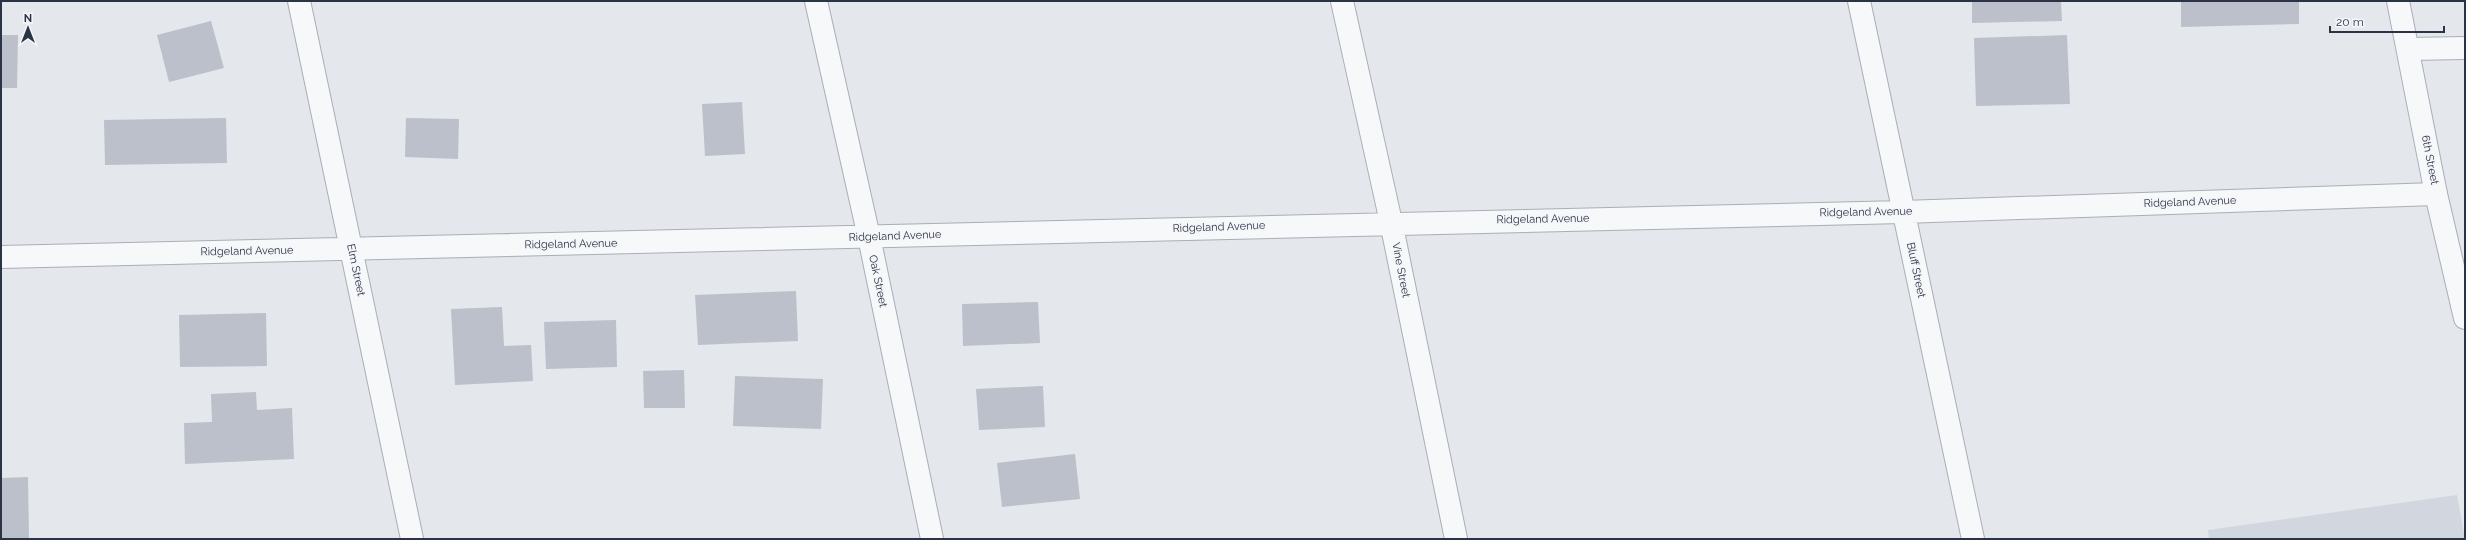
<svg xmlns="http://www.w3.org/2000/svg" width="2466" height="540" font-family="Raleway,sans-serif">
<rect width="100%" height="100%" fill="#e4e7ec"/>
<!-- built -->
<path fill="#d2d6de" d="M2457,495L2465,539H2209L2208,530Z"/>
<!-- building -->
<path fill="#bbc0ca" d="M1972,1H2061L2062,21L1972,23Z
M2299,1V24L2181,27V2Z
M211,21L224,68L169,82L157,35Z
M1,35H18L17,88H1Z
M2067,35L2070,104L1976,106L1974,38Z
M742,102L745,154L705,156L702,104Z
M226,118L227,163L105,165L104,120Z
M406,118L459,119L458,159L405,157Z
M796,291L798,341L698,345L695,295Z
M1038,302L1040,343L963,346L962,304Z
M502,307L504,346L531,345L533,381L455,385L451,309Z
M266,313L267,366L180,367L179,315Z
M616,320L617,367L546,369L544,322Z
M684,370L685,408H644L643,371Z
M735,376L823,379L821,429L733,426Z
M1043,386L1045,427L979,430L976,389Z
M256,392L257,410L292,408L294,459L185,464L184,423L212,422L211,394Z
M1075,454L1080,499L1002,507L997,463Z
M28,477L29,539H1V478Z"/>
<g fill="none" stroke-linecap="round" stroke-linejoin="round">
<!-- minor casing -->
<g stroke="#a9aeb7" stroke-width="24">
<path id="minor" d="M299,1L412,539
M816,1L869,237L932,539
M1342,1L1391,222L1456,539
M1859,1L1973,539
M2409,49L2465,48
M1,257L1903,212L2436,194"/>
</g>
<!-- tertiary casing -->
<g stroke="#a9aeb7" stroke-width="24">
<path id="tertiary" d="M2398,1L2436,194L2465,318"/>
</g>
<!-- minor -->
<use href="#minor" stroke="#f7f8fa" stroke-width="22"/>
<!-- tertiary -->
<use href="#tertiary" stroke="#f7f8fa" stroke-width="22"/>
</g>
<g text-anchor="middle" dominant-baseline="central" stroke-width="3" stroke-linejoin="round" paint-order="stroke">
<!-- street labels -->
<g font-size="11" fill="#2b3445" stroke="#f4f6f9">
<text transform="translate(2430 160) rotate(79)">6th Street</text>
<text transform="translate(2190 202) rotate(-2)">Ridgeland Avenue</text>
<text transform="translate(1866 212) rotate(-1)">Ridgeland Avenue</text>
<text transform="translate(1543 219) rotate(-1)">Ridgeland Avenue</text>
<text transform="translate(1219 227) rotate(-2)">Ridgeland Avenue</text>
<text transform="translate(895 236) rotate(-2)">Ridgeland Avenue</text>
<text transform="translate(571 244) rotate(-1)">Ridgeland Avenue</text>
<text transform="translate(247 251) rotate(-1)">Ridgeland Avenue</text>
<text transform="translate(356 270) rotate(78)">Elm Street</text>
<text transform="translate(1401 270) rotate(79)">Vine Street</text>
<text transform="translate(1916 270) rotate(78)">Bluff Street</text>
<text transform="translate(878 281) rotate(78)">Oak Street</text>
</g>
</g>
<!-- border -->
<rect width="2466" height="540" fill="none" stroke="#2b3445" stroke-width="4"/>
<!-- north arrow -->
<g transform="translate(28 28)" stroke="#f4f6f9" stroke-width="3" paint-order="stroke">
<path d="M0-3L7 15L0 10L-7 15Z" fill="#2b3445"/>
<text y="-6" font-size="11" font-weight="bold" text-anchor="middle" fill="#2b3445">N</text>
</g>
<!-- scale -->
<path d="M2330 26v6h114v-6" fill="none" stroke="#2b3445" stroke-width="2"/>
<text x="2336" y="26" font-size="12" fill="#2b3445" stroke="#f4f6f9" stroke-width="3" paint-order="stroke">20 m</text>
</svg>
